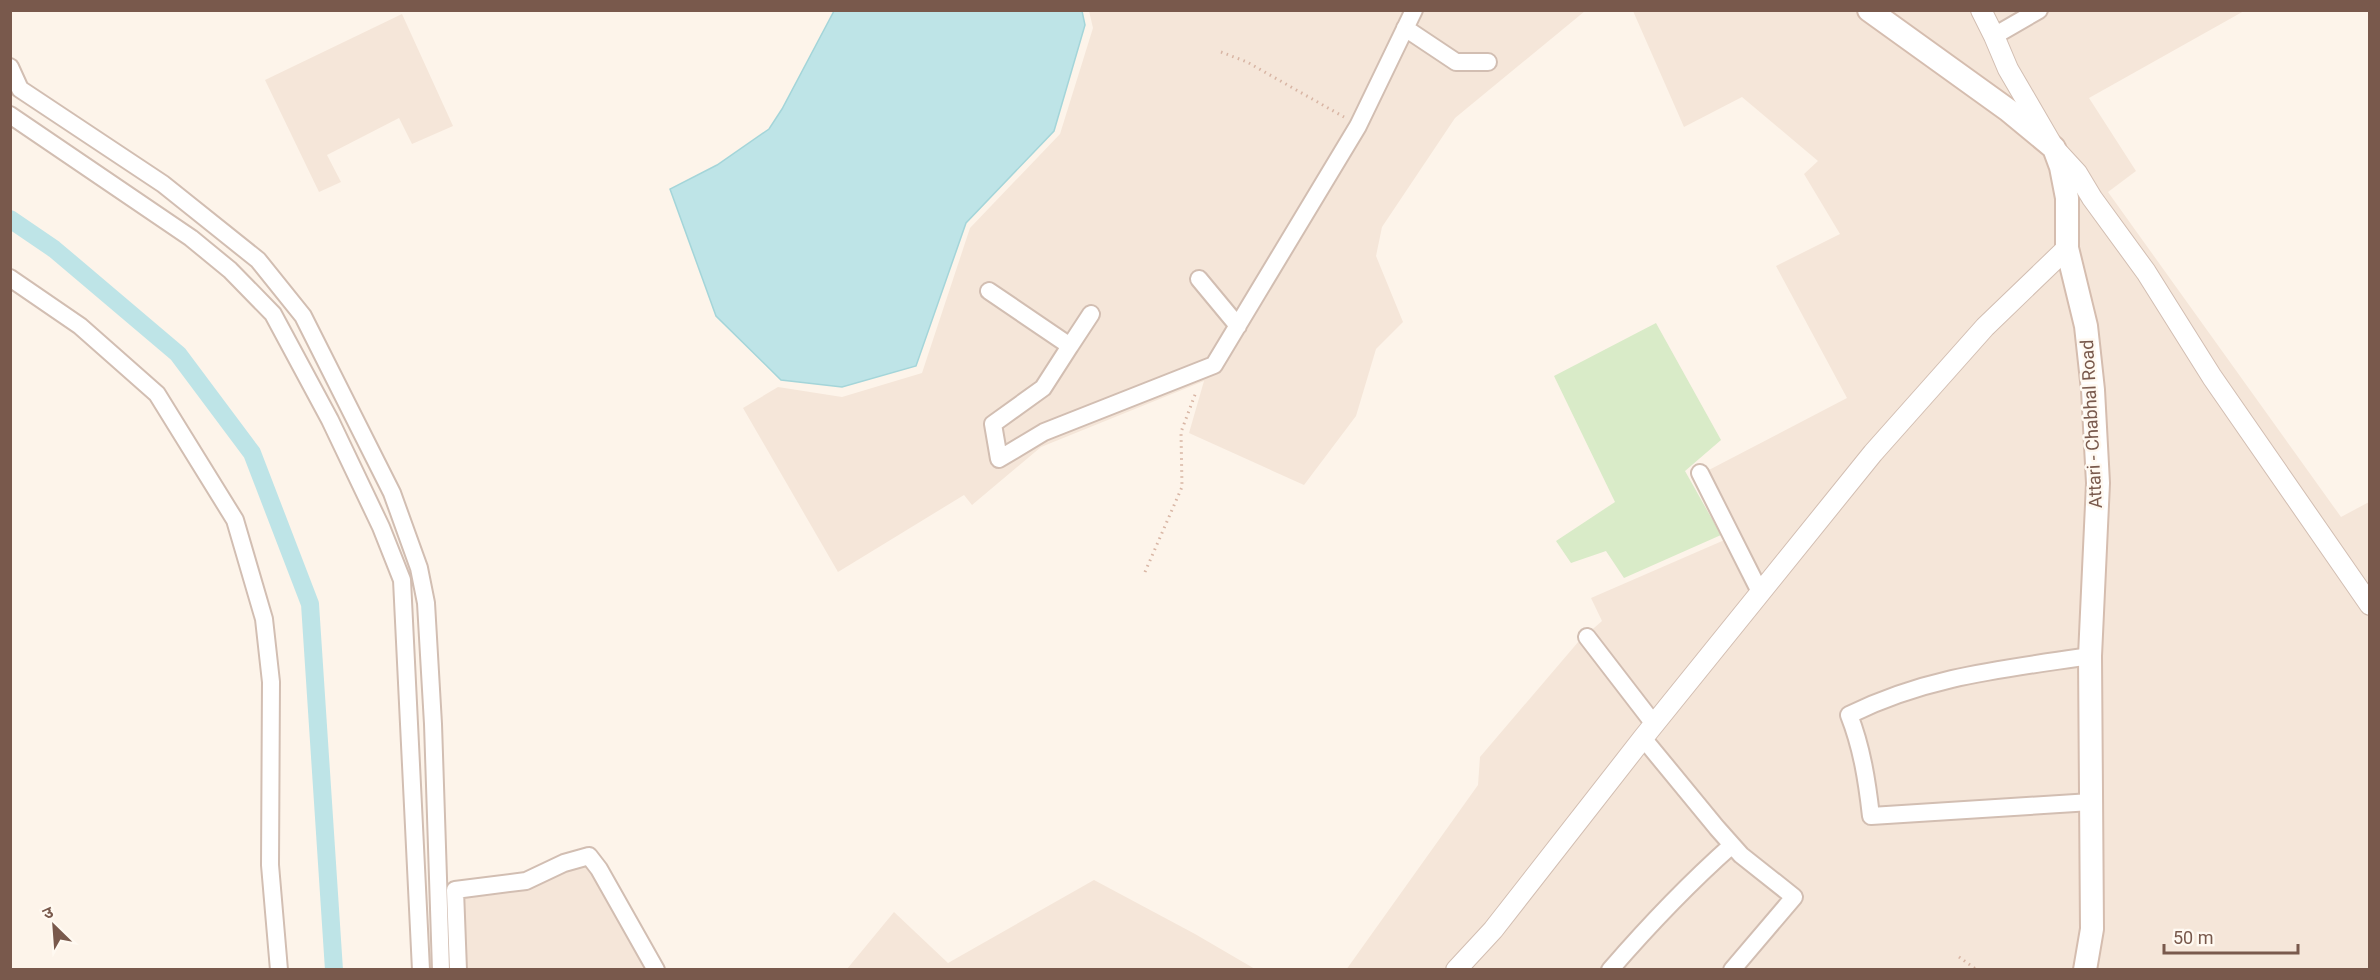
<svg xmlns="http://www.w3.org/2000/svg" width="2380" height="980" font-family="Roboto,'Noto Sans Devanagari',sans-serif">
<rect width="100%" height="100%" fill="#fdf4ea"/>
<!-- residential -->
<path fill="#f5e6d9" d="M1089,11H1585L1455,118L1382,227L1376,256L1403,322L1376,349L1356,416L1304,485L1189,433L1204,381L1041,447L972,505L964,495L838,572L743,408L778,387L842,397L922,373L970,228L1060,134L1093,28Z
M1633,11H2244L2089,98L2136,171L2108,192L2341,517L2369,502V969L1346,970L1478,785L1480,757L1579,641L1602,621L1591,598L1736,535L1705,472L1847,398L1776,266L1840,234L1804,174L1818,161L1742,97L1684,127Z
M402,14L453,126L412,144L399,118L327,155L341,182L319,192L265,80Z
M588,862L648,969H466L463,897Z
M1094,880L1195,934L1255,969H847L894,912L948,963Z"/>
<!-- green -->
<path fill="#d9ebc8" d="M1656,323L1721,440L1685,471L1721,535L1624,578L1606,551L1571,563L1556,541L1615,502L1554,376Z"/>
<!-- water -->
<path fill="#bee4e7" stroke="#a4d5d9" stroke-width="1.5" d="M834,11H1082L1085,25L1054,131L966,223L916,366L842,387L781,380L716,316L670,189L717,165L769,129L782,109Z"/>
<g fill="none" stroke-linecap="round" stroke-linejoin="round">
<!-- canal -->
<path stroke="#bee4e7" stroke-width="18" d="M10,219L54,249L178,354L252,453L310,604L334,970"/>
<!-- minor casing -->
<g stroke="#d2beb2" stroke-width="20">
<path id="minor" d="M1405,28L1456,62H1488
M1994,36L2039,10
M10,67L20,89L163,184L258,260L303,316L392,493L419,568L426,603L433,724L441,970
M10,115L191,238L230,270L273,314L330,420L381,527L402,580L421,970
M10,278L80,326L157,394L235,520L264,619L271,682L270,865L279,970
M1199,279L1238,326
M989,291L1070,346L1043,388L993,424L999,459L1044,432L1214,365L1358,126L1414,10
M1070,346L1091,314
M1700,473L1760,592
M1587,637L1654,724
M2090,656C2004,669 1928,676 1849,715C1862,748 1867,781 1871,816L2091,802
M1643,738L1717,828L1741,855L1794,897L1732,970
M458,970L455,890L526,881L564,863L589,856L599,869L656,970
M1610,970C1649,925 1688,884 1732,845"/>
</g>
<!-- tertiary casing -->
<g stroke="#d2beb2" stroke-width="22">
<path id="tertiary" d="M1981,10L1994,36L2008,69L2054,148L2077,173L2092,198L2146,272L2212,377L2370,605
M1456,970L1493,930L1643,738L1873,453L1985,327L2067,248"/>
</g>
<!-- secondary casing -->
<g stroke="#d5bdaf" stroke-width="26">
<path id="secondary" d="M1869,10L2008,110L2054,148L2061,167L2067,198V248L2086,326L2093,390L2098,483L2090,656L2092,929L2085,970"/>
</g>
<!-- path -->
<path stroke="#d8b5a4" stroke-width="3" stroke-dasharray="1.5 4.5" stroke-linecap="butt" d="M1221,52L1247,62L1344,117
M1145,572L1182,487L1181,432L1196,392
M1959,957L1977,970"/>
<!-- minor -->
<use href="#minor" stroke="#fff" stroke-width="16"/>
<!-- tertiary -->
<use href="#tertiary" stroke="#fff" stroke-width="20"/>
<!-- secondary -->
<use href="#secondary" stroke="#fff" stroke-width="22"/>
</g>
<g text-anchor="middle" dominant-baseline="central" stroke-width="5" stroke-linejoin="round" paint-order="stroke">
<!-- street labels -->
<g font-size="18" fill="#79594c" stroke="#fff9f1">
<text transform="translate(2091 424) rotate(-93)">Attari - Chabhal Road</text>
</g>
</g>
<!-- border -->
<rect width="2380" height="980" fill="none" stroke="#79594c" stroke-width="24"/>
<!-- north arrow -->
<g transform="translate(54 926) rotate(335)" stroke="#fff9f1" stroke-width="4.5" paint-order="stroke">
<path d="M0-4.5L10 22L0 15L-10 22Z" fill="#79594c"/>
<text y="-9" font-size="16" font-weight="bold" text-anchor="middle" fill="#79594c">उ</text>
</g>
<!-- scale -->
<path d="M2164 944v9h134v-9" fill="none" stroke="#79594c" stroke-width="3"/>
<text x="2173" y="944" font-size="18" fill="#79594c" stroke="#fff9f1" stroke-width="4.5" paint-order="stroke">50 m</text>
</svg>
